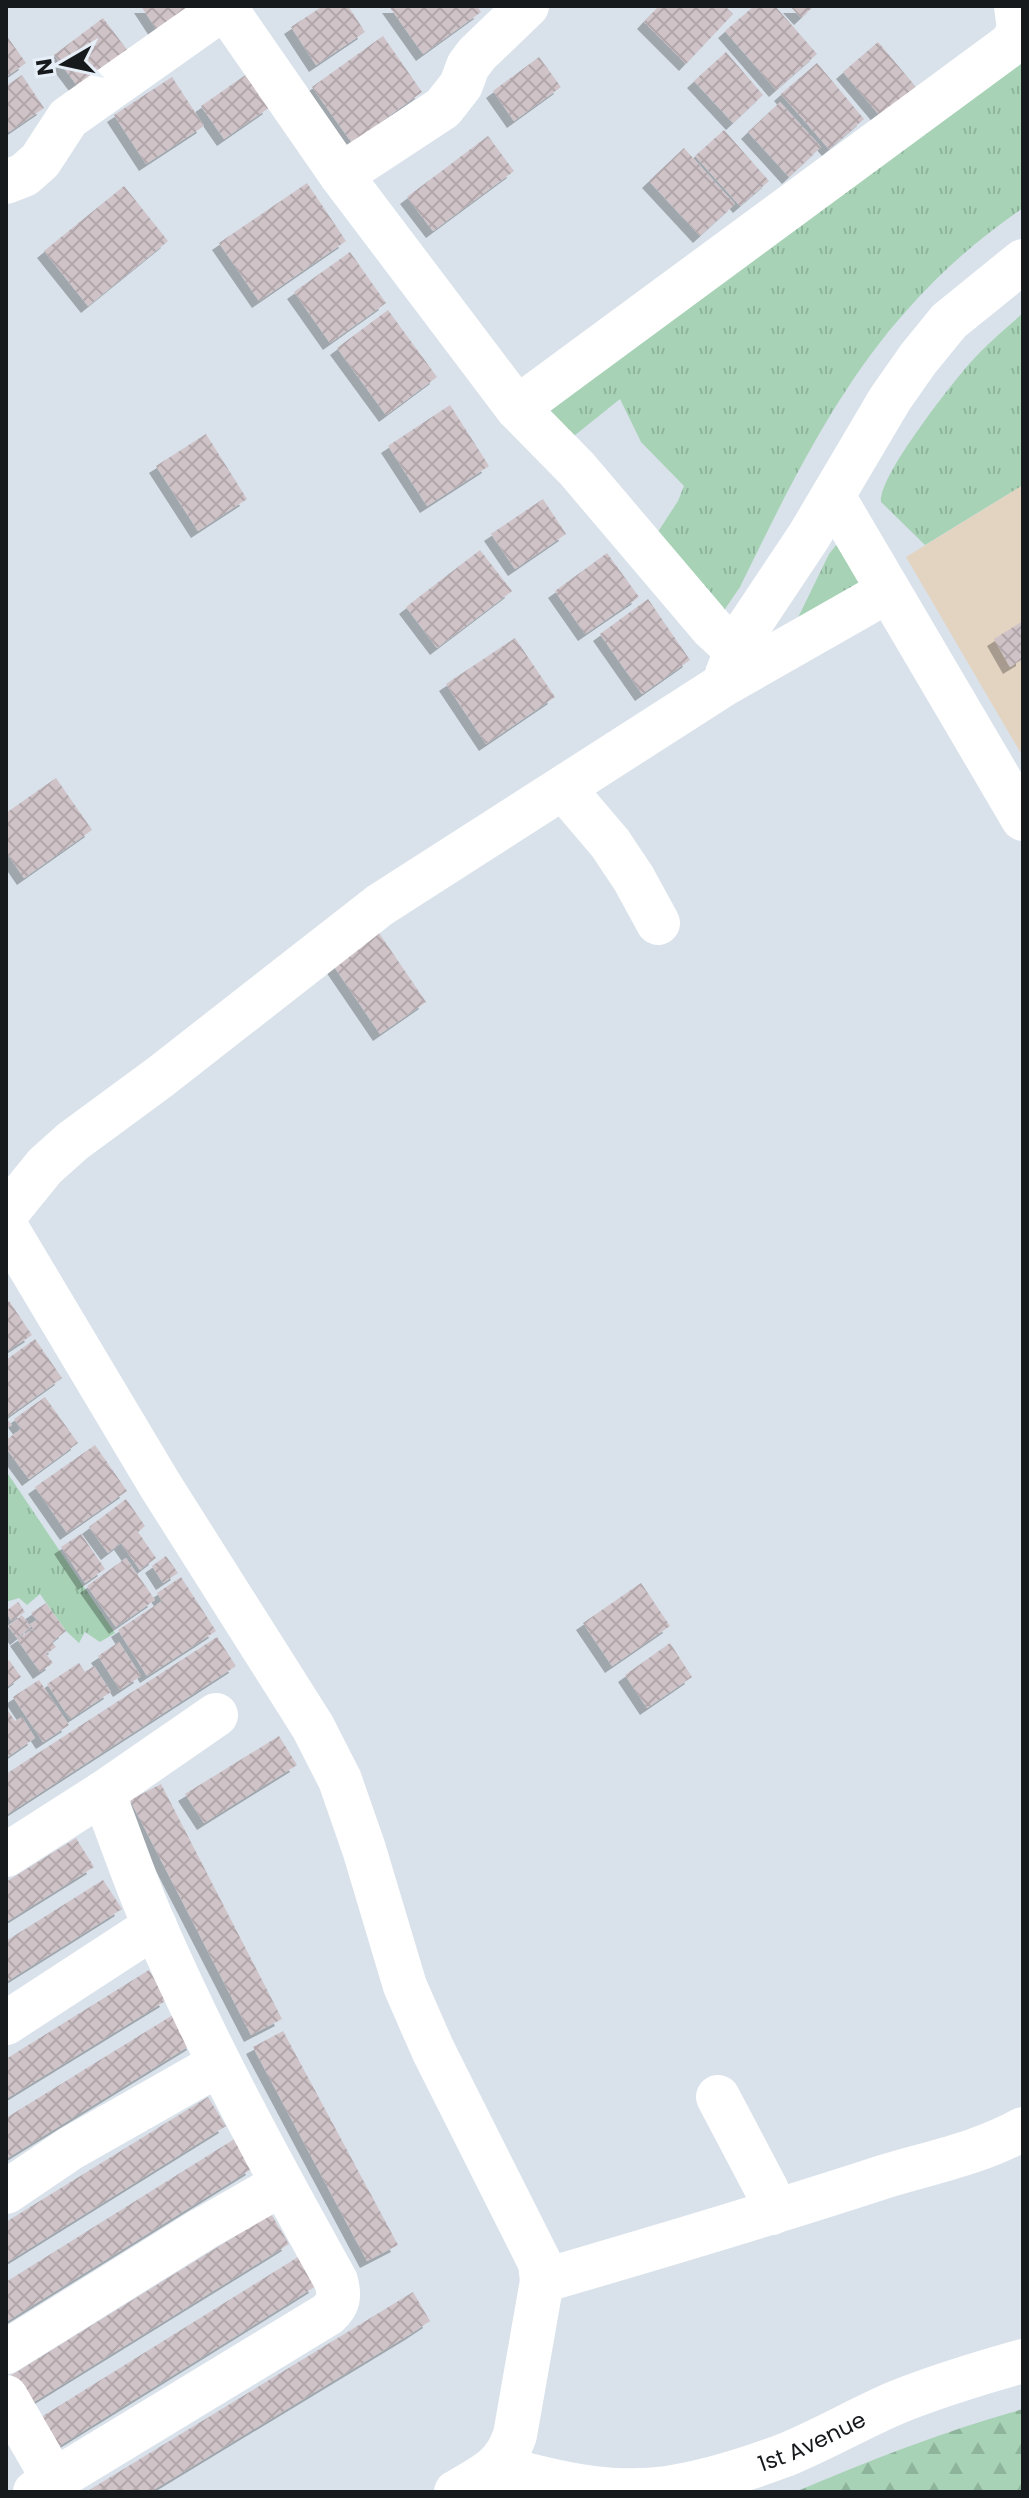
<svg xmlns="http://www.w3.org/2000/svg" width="1029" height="2498" font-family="Poppins,sans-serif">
<defs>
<pattern id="grass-tufts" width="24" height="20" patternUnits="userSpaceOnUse" patternTransform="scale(2)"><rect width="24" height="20" fill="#a7d2b6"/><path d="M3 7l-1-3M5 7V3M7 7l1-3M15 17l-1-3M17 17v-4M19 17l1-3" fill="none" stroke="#8fb49c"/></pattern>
<pattern id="forest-firs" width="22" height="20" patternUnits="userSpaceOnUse" patternTransform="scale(2)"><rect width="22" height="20" fill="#a7d2b6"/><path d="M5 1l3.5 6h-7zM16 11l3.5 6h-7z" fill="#8fb49c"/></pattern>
<pattern id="building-cross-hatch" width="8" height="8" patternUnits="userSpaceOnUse" patternTransform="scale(2)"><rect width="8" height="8" fill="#cfc3c8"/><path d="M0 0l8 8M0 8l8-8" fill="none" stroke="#b1a7ab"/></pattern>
<filter id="shadow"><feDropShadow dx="-7" dy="7" stdDeviation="0" flood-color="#0004"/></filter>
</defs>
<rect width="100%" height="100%" fill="#d9e2eb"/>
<!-- education -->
<path fill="#e3d4c1" d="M1023,485V757L906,557Z"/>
<!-- grass -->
<path fill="url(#grass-tufts)" d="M1023,58V208C981,237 942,270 908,309C837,387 786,493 740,587L725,609L715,613L652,541L678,501L684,486L641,442L620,399L569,440L545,415L832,196Z
M1023,313V485L925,545L881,502C878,477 950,386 969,364C986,345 1005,329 1023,313Z
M837,544L862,581L791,632L829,554Z
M6,1471L115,1633L100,1642L85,1632L79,1643L66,1631L40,1594L27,1605L19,1598L6,1602Z"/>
<!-- forest -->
<path fill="url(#forest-firs)" d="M1023,2409V2492H795C870,2460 944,2431 1023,2409Z"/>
<!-- building -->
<path fill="url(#building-cross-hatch)" filter="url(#shadow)" d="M141,6H203L160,35Z
M323,6H348L365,32L316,65L291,27Z
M389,6H477L481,12L423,54Z
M659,6H725L733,14L686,64L644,22Z
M754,6H775L817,54L776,90L725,31Z
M790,6H814L801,18Z
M103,18L128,51L79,88L54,55Z
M6,35L26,63L6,77Z
M383,36L422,92L352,143L312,87Z
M878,42L916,87L881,117L843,72Z
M726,52L763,95L733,123L694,81Z
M539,57L561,87L514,121L493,91Z
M817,63L864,119L829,149L781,94Z
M247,74L270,107L224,139L201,106Z
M22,75L44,108L9,132L6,127V86Z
M172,77L204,126L146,164L114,115Z
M780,102L821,147L789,177L748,132Z
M724,130L769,181L740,206L695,156Z
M488,136L514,171L433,231L407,197Z
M684,148L735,204L700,236L649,181Z
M307,183L346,241L259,301L219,243Z
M124,186L168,241L88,306L44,251Z
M350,252L386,303L330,343L294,292Z
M388,310L437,377L386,415L337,348Z
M450,405L489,466L427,506L388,446Z
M206,434L247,499L198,531L156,466Z
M543,499L566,534L515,569L491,534Z
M480,550L512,591L437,648L406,607Z
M607,553L639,597L585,634L555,591Z
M648,599L690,660L642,694L600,634Z
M1023,621V659L1010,667L994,639Z
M515,638L555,697L486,744L446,684Z
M56,778L92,830L24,878L6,852V813Z
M379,933L426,1002L380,1034L333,965Z
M9,1301L32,1335L6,1352V1303Z
M35,1339L62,1378L6,1418L12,1425L6,1429V1360Z
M45,1397L78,1443L29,1479L6,1448V1440L21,1429L14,1419Z
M95,1445L127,1491L67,1533L35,1487Z
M126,1499L145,1526L138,1532L156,1558L140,1570L121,1543L108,1553L89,1527Z
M81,1534L105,1569L85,1583L61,1547Z
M166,1556L178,1573L163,1583L152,1566Z
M126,1558L155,1600L116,1627L87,1586Z
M181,1577L216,1631L147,1676L118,1630L162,1601L157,1593Z
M641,1583L670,1626L612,1666L583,1623Z
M18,1602L25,1612L11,1621L6,1611Z
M46,1603L66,1631L52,1642L56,1647L46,1654L53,1663L40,1672L17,1639L32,1629L37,1634L30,1624L37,1620L31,1613Z
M22,1615L31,1627L17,1638L8,1626Z
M217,1637L236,1666L6,1815V1774Z
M119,1642L141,1676L120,1690L98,1656Z
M670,1643L692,1677L647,1708L625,1675Z
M9,1660L21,1677L6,1688V1663Z
M79,1663L85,1672L94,1666L111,1692L70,1719L47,1684Z
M39,1680L69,1725L43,1742L13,1697Z
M6,1708L15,1721L22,1717L35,1738L6,1758Z
M279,1736L297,1765L204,1823L185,1794Z
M161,1784L282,2019L251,2035L130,1800Z
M76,1838L94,1867L6,1922V1882Z
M103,1880L122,1909L6,1982V1941Z
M149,1970L167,2000L6,2099V2059Z
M176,2013L194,2043L6,2159V2118Z
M283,2031L398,2245L367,2261L253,2047Z
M208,2097L226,2126L6,2263V2222Z
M236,2138L253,2168L6,2322V2282Z
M271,2214L289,2244L29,2405L10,2376Z
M298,2257L316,2286L56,2448L38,2419Z
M413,2292L430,2321L412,2333L150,2492H86Z"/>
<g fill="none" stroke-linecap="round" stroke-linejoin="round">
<!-- minor -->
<g stroke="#fff" stroke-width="44">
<path d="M224,6L341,175L517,408L577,469L712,628L736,650"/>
<path d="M341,175L443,108L461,85L468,66L477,54L527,6"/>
<path d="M6,182L24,175L40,161L68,118L225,7"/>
<path d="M517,408L1011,44L1019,31L1016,6"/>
<path d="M833,496L1023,819"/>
<path d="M727,674L741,638L809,536L890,399L918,359L949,321L1023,261"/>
<path d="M564,789L610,843L634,879L658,923"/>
<path d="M6,1214L45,1166L73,1141L160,1077L380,905L723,685L888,591"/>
<path d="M6,1227L160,1485L313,1727L340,1780L364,1849L405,1986L433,2050L540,2263L542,2281L515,2435C504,2468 485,2475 456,2492"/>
<path d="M6,1855L103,1793L216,1715"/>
<path d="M6,2023L155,1926"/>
<path d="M718,2097L767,2190L772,2213"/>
<path d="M6,2192L71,2148L219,2064"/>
<path d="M542,2281C655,2248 767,2215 880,2178C928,2163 978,2154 1023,2129"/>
<path d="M6,2352L203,2229L282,2184"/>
<path d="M6,2397L54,2480"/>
<path id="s1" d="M498,2467C553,2482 609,2496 667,2488C706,2482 748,2469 785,2455C822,2440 858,2419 895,2403C937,2386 980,2373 1023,2361"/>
<path d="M35,2492L328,2314C339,2304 340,2296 336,2281C272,2166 209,2050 156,1929C136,1885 121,1838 103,1793"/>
</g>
</g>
<g text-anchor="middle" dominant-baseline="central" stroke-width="6" stroke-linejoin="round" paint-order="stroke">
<!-- street labels -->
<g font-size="22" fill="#171a1d" stroke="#e6eff8">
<text stroke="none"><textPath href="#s1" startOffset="324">1st Avenue</textPath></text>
</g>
</g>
<!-- border -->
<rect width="1029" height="2498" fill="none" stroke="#171a1d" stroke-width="16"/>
<!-- north arrow -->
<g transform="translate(64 64) rotate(261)" stroke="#e6eff8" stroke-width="6" paint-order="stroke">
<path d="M0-6L14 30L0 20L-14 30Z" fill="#171a1d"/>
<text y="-12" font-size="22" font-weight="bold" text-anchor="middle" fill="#171a1d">N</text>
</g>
</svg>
